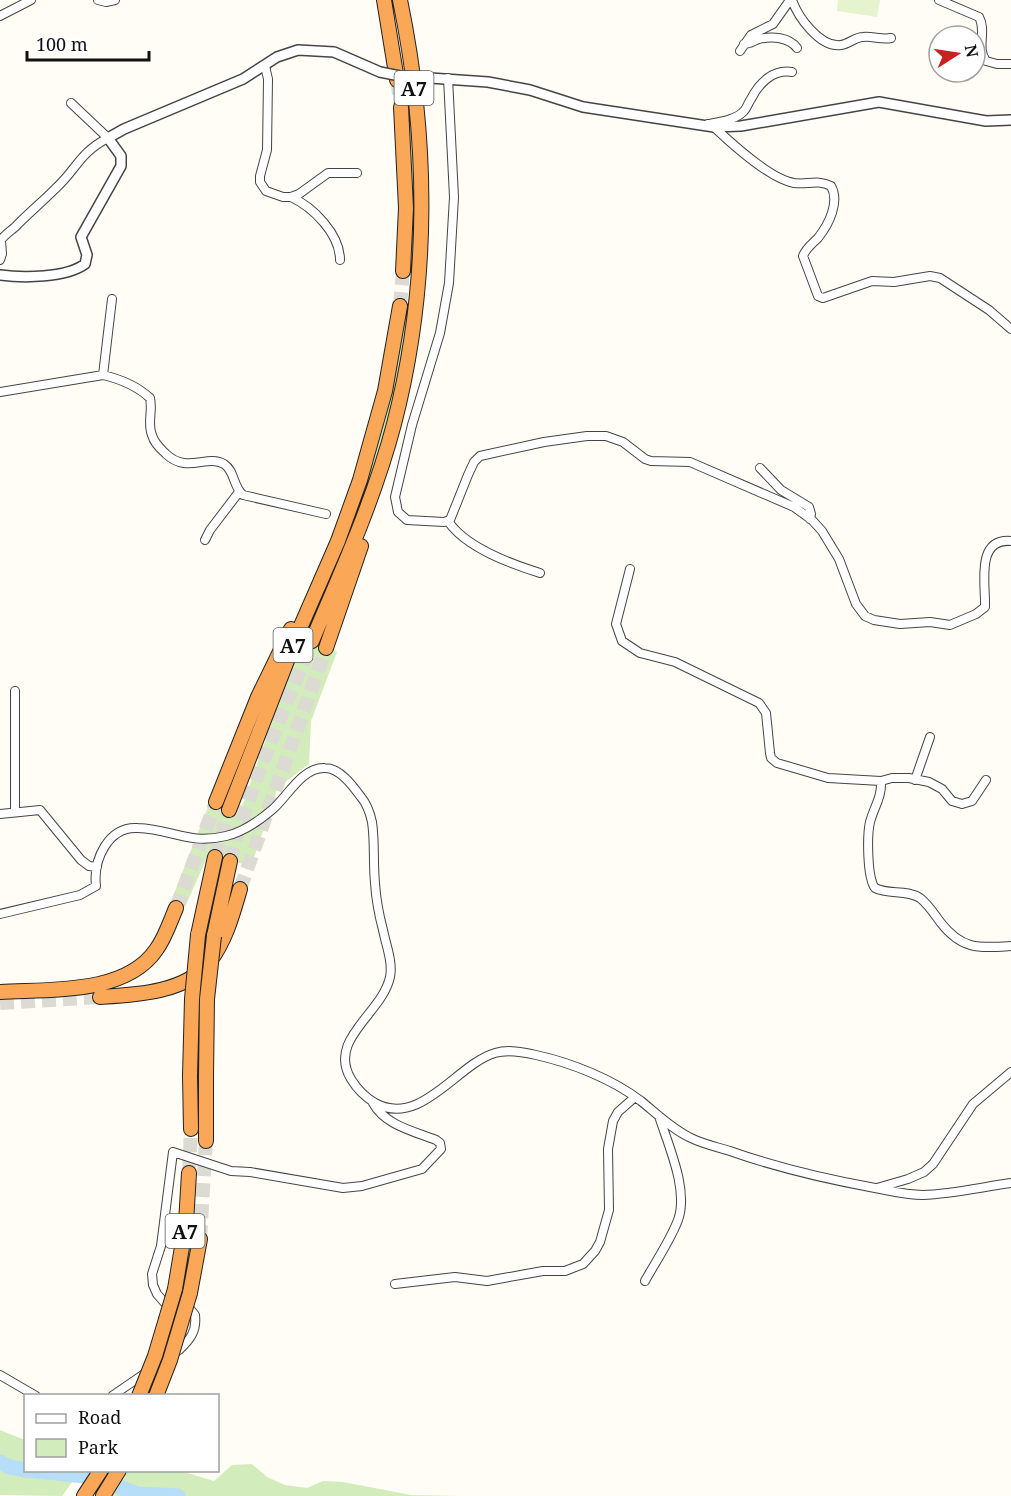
<svg xmlns="http://www.w3.org/2000/svg" width="1011" height="1496" font-family="'Noto Serif',serif">
<rect width="100%" height="100%" fill="#fffdf5"/>
<!-- green -->
<path fill="#d3ecbb" d="M410,105L416,207L413,272L409,271L412,207L406,106Z
M405,305H410C404,345 398,386 387,426C366,499 336,569 307,639L337,652L311,721L309,764L289,779L277,790L251,866L208,855L185,907L171,901L210,802L239,815L302,638L365,481L375,452L390,393Z
M220,859L224,860L210,927L201,1135H196V1026L203,946Z
M0,1430L25,1440L26,1470L80,1471L62,1496L0,1495Z
M252,1464L267,1477L285,1485L307,1488L323,1481L343,1482L411,1495L459,1496H111L127,1471H181L214,1481L232,1465Z"/>
<!-- pitch -->
<path fill="#e5f3ce" d="M838,0H880L877,17L837,11Z"/>
<g fill="none" stroke-linecap="round" stroke-linejoin="round">
<!-- river -->
<path stroke="#b7def9" stroke-width="15" d="M0,1462L9,1467L26,1470
M29,1470L93,1477L138,1494L178,1496"/>
<!-- motorway-tunnel -->
<path stroke="#dbdad3" stroke-width="14" stroke-dasharray="14 7" stroke-linecap="butt" d="M397,80L401,107
M400,306L403,271
M215,857L229,810
M230,861C250,786 282,714 312,641
M240,889L326,648
M176,908L216,802
M0,1003L100,997
M189,1173L191,1129
M200,1239L206,1141"/>
<!-- minor casing -->
<g stroke="#444" stroke-width="10">
<path id="minor" d="M98,0L106,2L115,0
M792,0C798,17 820,48 841,45C849,44 855,37 863,37C873,36 882,40 891,38
M939,0L979,17C987,31 976,48 986,61L997,64H1011
M0,16L31,0
M744,44C750,44 753,41 759,39C772,36 789,37 797,48
M740,51L751,35L773,24L790,0
M265,66L268,79L267,150L260,176V182L266,191L283,197H291L299,194L328,173H357
M448,78L454,197L449,283L440,333L412,425L395,497L398,512L407,520L444,522L450,520L468,475L474,462L480,456L544,442L587,436H606L623,442L645,459L651,461L690,462L794,507L812,520L822,531L839,559L856,604L865,616L874,620L900,624L930,622L950,625L976,614L985,607C986,585 975,538 1011,541
M708,124C719,122 736,120 744,111C747,108 748,103 751,99C759,83 773,69 792,72
M714,127C732,144 771,179 794,183C808,185 817,179 831,186C840,202 829,224 818,238C812,244 806,248 803,256L818,296L823,298L872,281L894,282L930,276L940,278L989,310L1011,329
M291,197C313,207 340,234 340,260
M0,260L2,254L1,240C6,233 13,230 18,224C30,212 43,201 55,189C77,169 79,153 108,138L71,103
M103,375L112,299
M0,392L103,375C120,379 138,387 150,398C153,411 147,423 152,435C154,443 160,448 166,454C187,474 207,454 224,464C235,471 233,487 243,495L326,514
M760,468L781,490L809,507L811,514L810,519
M448,521C465,547 511,564 540,573
M205,540L210,530L239,492
M630,569L616,624L622,641L640,653L675,662L759,703L766,713L770,753L771,758L777,763L828,778L881,781L892,778H909L929,782L942,789L952,801L962,804L972,801L986,780
M915,780L930,737
M881,781C882,797 874,807 870,822C867,835 867,878 875,888C889,895 906,889 920,898C928,904 935,915 941,923C962,950 979,948 1011,946
M15,811V691
M0,814L40,810L81,860L89,866L97,867
M0,914L80,895L96,886C93,860 108,826 138,828C172,829 188,845 226,836C244,832 259,821 273,809C288,796 302,767 325,768C340,768 353,786 361,797C367,804 370,813 372,822C375,842 373,863 375,883C376,899 379,915 383,930C386,945 393,962 390,977C382,1014 327,1039 351,1079C357,1089 365,1097 375,1103C421,1128 457,1064 495,1053C508,1049 523,1052 536,1055C572,1063 612,1079 641,1101C657,1114 672,1129 691,1138C703,1144 717,1147 730,1151C778,1168 826,1179 875,1188C891,1191 906,1195 923,1195C952,1194 982,1187 1011,1183
M877,1188L908,1179L924,1172L933,1164L973,1104L1011,1072
M645,1281C656,1261 670,1241 678,1220C689,1190 668,1145 659,1116
M395,1284L455,1277L487,1281L543,1271H565L583,1264L595,1251L600,1242L609,1210L608,1149L613,1121L618,1112L635,1097
M0,1375L36,1396
M112,1396L179,1350C190,1340 197,1331 195,1315L191,1310L164,1302L157,1294L153,1285L152,1274L161,1246L173,1152L231,1171L250,1172L343,1188L362,1186L422,1169L441,1149L440,1143L436,1140C413,1131 385,1125 373,1103"/>
</g>
<!-- tertiary casing -->
<g stroke="#444" stroke-width="12">
<path id="tertiary" d="M430,78L488,82L530,90L583,107L714,127L741,126L879,102L986,121L1011,120
M0,275C23,278 66,278 85,264L87,255L81,237L121,166V156L108,138L124,129L243,79L277,57L298,50L334,52L380,72"/>
</g>
<!-- motorway casing -->
<g stroke="#222" stroke-width="16">
<path id="motorway" d="M384,0L397,80
M401,107L406,208L403,271
M312,641C342,570 374,500 394,424C430,285 429,140 400,0
M326,648L361,546
M216,802L258,697L291,629
M229,810L297,635L338,541L360,480L385,391L400,306
M198,935L215,857
M214,936L230,861
M0,992C49,989 125,995 156,950C165,938 170,922 176,908
M100,997C135,995 187,993 210,961C226,940 233,913 240,889
M190,1076L191,1129
M206,1076V1141
M175,1289L186,1223L189,1173
M190,1293L200,1239
M84,1496L101,1470
M103,1496L119,1470"/>
</g>
<!-- minor -->
<use href="#minor" stroke="#fff" stroke-width="8"/>
<!-- tertiary -->
<use href="#tertiary" stroke="#fff" stroke-width="9"/>
<!-- motorway -->
<use href="#motorway" stroke="#faa858" stroke-width="14"/>
<!-- tertiary-bridge casing -->
<g stroke="#444" stroke-width="12" stroke-linecap="butt">
<path id="tertiary-bridge" d="M380,72L400,76L430,78"/>
</g>
<!-- motorway-bridge casing -->
<g stroke="#222" stroke-width="16" stroke-linecap="butt">
<path id="motorway-bridge" d="M190,1076L192,999L198,935
M206,1076L207,999L214,936
M139,1396L155,1356L175,1289
M156,1396L170,1360L190,1293"/>
</g>
<!-- tertiary-bridge -->
<use href="#tertiary-bridge" stroke="#fff" stroke-width="9"/>
<!-- motorway-bridge -->
<use href="#motorway-bridge" stroke="#faa858" stroke-width="14"/>
</g>
<g text-anchor="middle" dominant-baseline="central" stroke-width="6" stroke-linejoin="round" paint-order="stroke">
<!-- shield labels -->
<g fill="#fff" stroke="#585858" stroke-width="1.5">
<rect x="394.5" y="71" width="39" height="34" rx="4.5"/>
<rect x="273.5" y="628" width="39" height="34" rx="4.5"/>
<rect x="165.5" y="1214" width="39" height="34" rx="4.5"/>
</g>
<g font-size="20" font-weight="bold" fill="#111">
<text x="414" y="88">Α7</text>
<text x="293" y="645">Α7</text>
<text x="185" y="1231">Α7</text>
</g>
</g>
<!-- legend -->
<rect x="24" y="1394" width="195" height="78" fill="#ffffff" stroke="#a0a0a0" stroke-width="1.5"/>
<rect x="36" y="1414" width="30" height="9" fill="#ffffff" stroke="#a0a0a0" stroke-width="1.5"/>
<text x="78" y="1424" font-size="18" fill="#111111">Road</text>
<rect x="36" y="1439" width="30" height="18" fill="#d3ecbb" stroke="#a0a0a0" stroke-width="1.5"/>
<text x="78" y="1454" font-size="18" fill="#111111">Park</text>
<!-- north arrow -->
<g transform="translate(957 54) rotate(78)"><circle r="28" fill="#ffffff" stroke="#a0a0a0" stroke-width="1.5"/>
<path d="M0-4.5L10 22L0 15L-10 22Z" fill="#c92122"/>
<text y="-9" font-size="16" font-weight="bold" text-anchor="middle" fill="#111111">N</text>
</g>
<!-- scale -->
<path d="M27 51v9h122v-9" fill="none" stroke="#111111" stroke-width="3"/>
<text x="36" y="51" font-size="18" fill="#111111" stroke="#ffffff" stroke-width="4.5" paint-order="stroke">100 m</text>
</svg>
